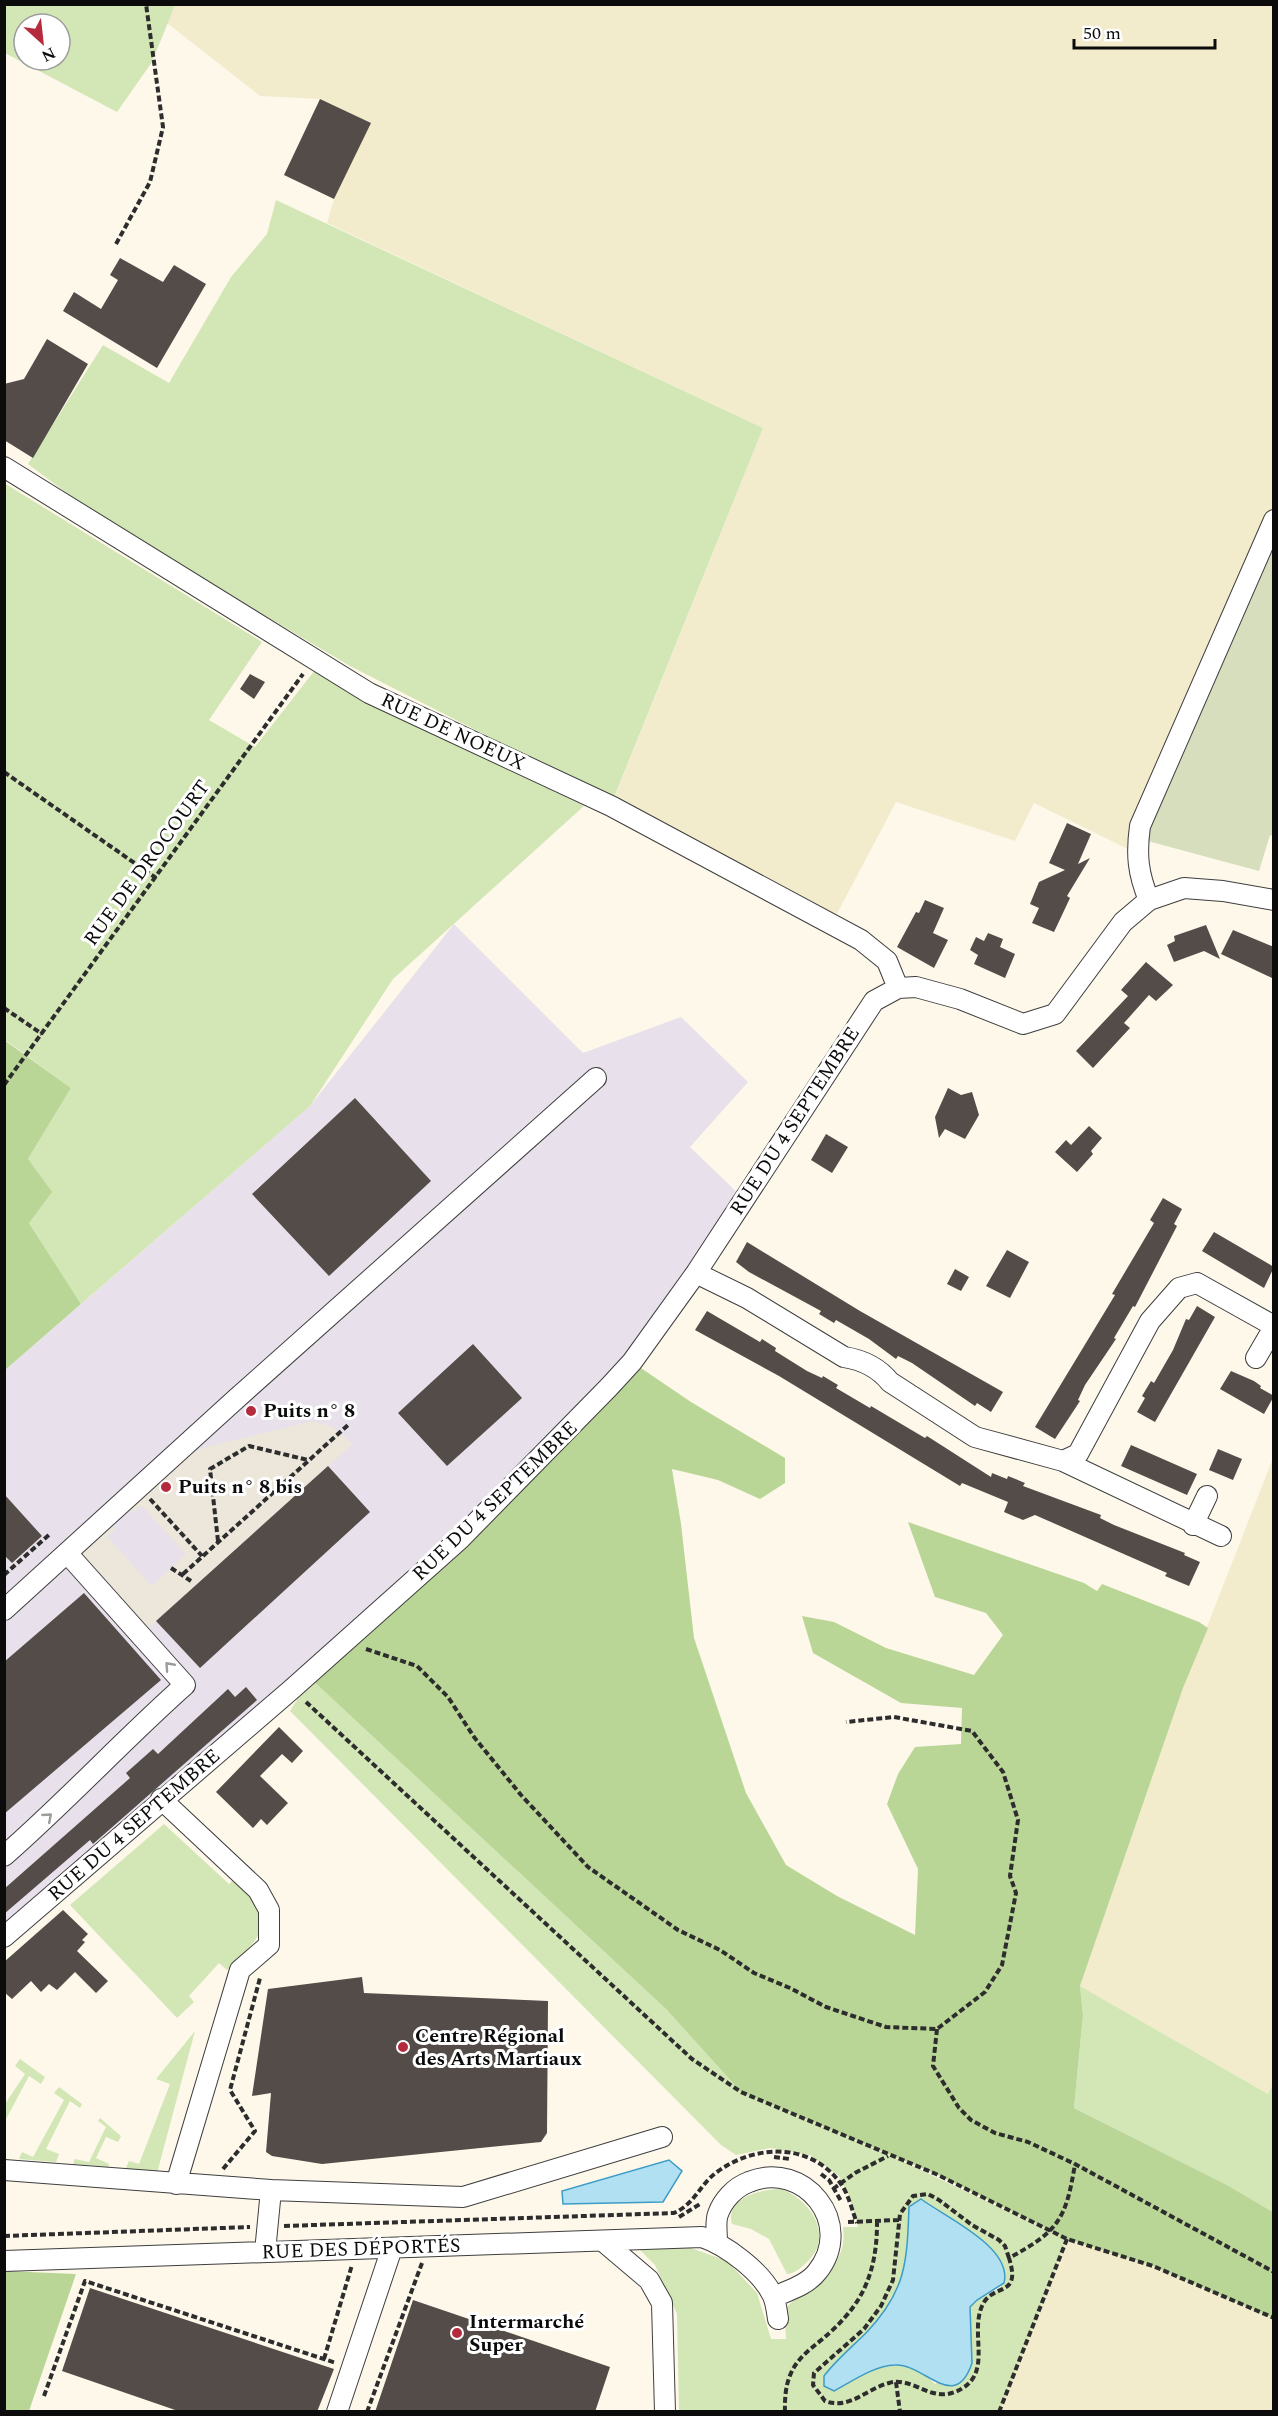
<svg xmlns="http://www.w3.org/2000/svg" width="1278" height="2416" font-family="Spectral,serif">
<rect width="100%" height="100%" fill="#fef8eb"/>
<!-- industrial -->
<path fill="#e8e0ea" d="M454,924L583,1053L681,1017L748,1082L690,1147L744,1199L696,1273L548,1452L5,1937V1370L310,1106Z"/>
<!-- farmland -->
<path fill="#f2eccc" d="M175,4L1273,5V520L1136,853L1034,803L1015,841L896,802L831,925L611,806L763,428L327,223L334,199L370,123L320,99L260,96L167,23Z
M1273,1458L1274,2084L1268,2094L1080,1986L1183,1688Z
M1067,2239L1153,2266L1273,2318V2411L999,2412Z"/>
<!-- green -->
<path fill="#d3e6b6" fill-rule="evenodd" d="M4,5L5,4L175,5L152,62L117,112L5,53ZM24,24H60V60H24Z
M276,200L763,428L613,800L350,666L96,515L28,464L103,345L169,383L231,277L267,234Z
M4,483L262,642L209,720L255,747L315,670L386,710L584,806L393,979L310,1106L81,1304L29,1223L28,1159L71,1088L5,1040Z
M311,1678L667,2010L741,2092L889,2155L1067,2239L1000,2411H679L677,2314L655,2265L635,2245L691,2248L727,2261L757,2293L771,2339H786L784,2310C808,2282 849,2271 843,2227H858L849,2196L839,2176L810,2155L770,2148L736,2155L721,2145L290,1711ZM921,2199C939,2211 1011,2253 1005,2279C1001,2294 978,2295 970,2307L972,2363L935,2384L922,2372L903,2365L827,2372C853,2345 888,2319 902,2282C910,2260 908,2231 909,2207Z
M164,1824L229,1884L234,1879C278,1922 266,1932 227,1970L219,1963L189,1996L194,2002L177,2018L70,1905Z
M1080,1986L1268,2094L1273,2084V2212L1227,2185L1074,2108L1083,2015Z
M195,2031L157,2173L125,2170L129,2161L139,2164L170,2084L156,2079Z
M20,2059L45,2077L41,2084L29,2076L5,2121V2104L25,2074L15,2066Z
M59,2087L82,2104L80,2108L70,2101L46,2149L59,2154L56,2162L19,2159L22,2152L33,2157L64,2100L54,2093Z
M100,2118L121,2136L118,2142L106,2137L96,2158L109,2164L108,2167L73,2164L75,2159L89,2162L106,2127L98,2121Z
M781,2189C810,2199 835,2236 807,2262C800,2268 796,2273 787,2274L769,2239L751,2229L732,2224C725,2197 761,2189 781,2189Z"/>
<!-- forest -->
<path fill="#b9d697" d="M4,1040L71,1088L28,1159L52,1192L29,1223L81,1304L5,1370Z
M632,1362L691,1402L785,1458V1483L760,1499L718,1480L672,1469L681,1524L694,1638L746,1793L786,1865L837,1896L915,1935L918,1869L887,1804L898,1774L915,1747L961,1744L962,1708L901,1703L813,1653L802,1616L834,1622L886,1648L974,1675L1003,1635L986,1613L935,1597L908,1522L1084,1583L1097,1591L1102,1584L1199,1622L1208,1628L1183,1688L1080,1986L1083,2015L1074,2108L1227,2185L1273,2212V2318L1153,2266L1067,2239L936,2174L741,2092L667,2010L307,1675Z
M5,2271L76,2274L29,2411H5Z"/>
<!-- cemetery -->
<path fill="#d6debe" d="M1273,541L1274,836L1270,835L1259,871L1144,840Z"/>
<!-- plaza -->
<path fill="#ece6db" d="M312,1421L333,1427L353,1444L147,1629L82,1558L85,1548L112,1526L115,1529L107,1537L152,1586L186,1554L142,1506L134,1512L129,1509L178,1462L202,1448Z"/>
<!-- water -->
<path fill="#b2e0f3" stroke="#3c9cc6" stroke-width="1.5" d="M669,2160L682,2171L663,2202L563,2204L562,2191Z
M921,2199C945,2217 1013,2247 1004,2283L977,2300L970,2307L972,2363C955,2414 924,2363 895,2365C873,2366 853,2381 834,2391L824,2386V2376C836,2360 852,2347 866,2333C906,2291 907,2263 909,2207Z"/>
<!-- building -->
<path fill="#534c48" d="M320,99L371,123L334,199L284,175Z
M120,258L163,282L174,265L206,284L157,368L63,311L74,292L101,309L118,280L110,275Z
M47,339L88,364L33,458L4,440V384L24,379Z
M250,674L265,682L254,699L240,689Z
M1067,823L1091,834L1078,864L1090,858L1067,896L1070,898L1054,932L1032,923L1039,908L1030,904L1039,882L1065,870L1049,863Z
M925,900L944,908L933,933L948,940L934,968L897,947L916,912L919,913Z
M1206,925L1220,959L1204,951L1174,962L1167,945L1175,941L1174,936Z
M1233,930L1274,947V979L1221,954Z
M988,933L1003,939L1000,947L1015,954L1005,978L974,964L978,955L970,950L976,937L984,941Z
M1146,962L1173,985L1156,1001L1149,995L1124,1023L1130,1028L1093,1068L1076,1051L1128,996L1121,990Z
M948,1088L961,1095L972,1092L979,1115L965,1139L945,1129L939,1138L935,1117Z
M355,1098L431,1181L329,1276L252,1194Z
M1089,1126L1102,1138L1091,1151L1093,1154L1077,1172L1055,1152L1066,1140L1071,1145Z
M826,1134L848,1147L832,1173L811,1160Z
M1163,1198L1182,1209L1174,1224L1177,1226L1135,1307L1133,1306L1114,1338L1116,1339L1085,1385L1078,1400L1080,1401L1055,1439L1035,1427L1115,1295L1112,1294L1154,1223L1150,1220Z
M1214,1232L1274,1267L1264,1288L1202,1251Z
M747,1242L860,1311L1003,1392L991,1412L977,1403L975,1406L912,1363L898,1356L896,1359L869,1339L836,1320L834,1323L819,1314L821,1311L749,1272L736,1262Z
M1007,1250L1029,1262L1010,1298L986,1286Z
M955,1269L969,1277L961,1291L947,1284Z
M1197,1306L1215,1317L1155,1422L1137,1412L1145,1398L1142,1396L1151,1381L1154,1383L1173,1350L1186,1319L1189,1320Z
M707,1311L760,1342L762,1339L776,1348L775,1351L807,1371L822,1378L823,1376L838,1385L836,1388L870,1408L871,1406L925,1438L927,1436L991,1477L992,1473L1007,1479L1008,1476L1025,1483L1023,1486L1101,1515L1100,1518L1114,1525L1185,1553L1184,1555L1200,1562L1189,1586L1165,1576L1167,1573L1035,1515L1023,1520L1004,1512L1008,1502L962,1483L960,1486L779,1376L695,1330Z
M473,1344L522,1398L447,1466L398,1413Z
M1231,1371L1254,1381L1261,1386L1260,1388L1274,1396L1264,1414L1220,1389Z
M1131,1445L1197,1474L1187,1495L1121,1466Z
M1218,1449L1242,1459L1233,1480L1209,1470Z
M328,1466L370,1512L200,1668L156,1621Z
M4,1494L42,1536L12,1563L4,1555Z
M84,1593L161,1680L4,1814V1662Z
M246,1687L257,1700L93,1844L90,1840L4,1914V1889L130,1778L126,1773L153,1749L158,1754L228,1689L235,1697Z
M279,1727L303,1751L292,1763L282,1754L260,1776L288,1803L267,1825L261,1819L253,1828L216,1792Z
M63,1910L88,1934L82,1940L85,1942L77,1951L108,1981L96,1993L75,1972L57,1990L49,1984L41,1992L31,1981L12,1999L4,1992V1962Z
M362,1977L364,1993L548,2001L547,2133L541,2142L322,2164L272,2156L266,2152L271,2093L252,2096L268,1989Z
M90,2288L334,2369L317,2412H181L62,2371Z
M413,2300L610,2367L595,2412H375Z"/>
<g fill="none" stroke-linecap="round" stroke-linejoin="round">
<!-- minor casing -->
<g stroke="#3e3e3e" stroke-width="22">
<path id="minor" d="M4,467L369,693L611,806L861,940L887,961L898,988
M1149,900C1138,874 1136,855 1140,826L1274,520
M696,1273L747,1298L844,1357C863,1360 878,1367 890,1382L975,1437L1063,1461L1221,1536
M1256,1358L1274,1327
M1063,1461L1078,1454L1150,1321L1179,1288L1197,1283L1274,1326
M1193,1525L1207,1496
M4,1610L236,1399L596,1078
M161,1799L258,1890L269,1910V1945L240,1970L176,2184
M4,1856C67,1801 123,1740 185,1685L67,1553
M4,1937L292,1689L460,1539L609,1387L632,1362L696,1273L874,1001L898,988L916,987L960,999L1023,1024L1055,1014L1123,922L1149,900L1184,888L1223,891L1274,900
M4,2170L271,2190L463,2197L662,2137
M603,2241L649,2280L662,2303L665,2412
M717,2241C717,2233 715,2222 718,2214C723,2200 735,2187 749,2182C804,2159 856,2224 817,2272C807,2285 789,2290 774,2297
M265,2252L271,2190
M4,2261L702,2237C726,2245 762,2272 773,2296C776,2303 777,2312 778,2319
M337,2412L392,2248"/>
</g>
<!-- path -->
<path stroke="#2d2d2d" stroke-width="4" stroke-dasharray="6 3" stroke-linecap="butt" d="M116,244L150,182L163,127L146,4
M4,772L156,878
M4,1008L42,1034
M4,1085L303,674
M150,1499L202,1556
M218,1541L210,1469L249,1446L308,1460
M171,1568L191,1581
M183,1574L348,1425
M4,1575L50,1534
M366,1649L417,1666L448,1697L474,1737L521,1795L588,1867L678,1930L720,1950L754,1973L790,1988L826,2007L886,2027L937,2029L985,1992L1002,1965L1016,1893L1010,1876L1018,1820L1003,1772L972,1731L894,1717L846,1722
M306,1702L692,2059L741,2092L936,2174L1067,2239L1153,2266L1274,2318
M937,2029L933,2066L959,2108L971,2120L995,2133L1028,2142L1075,2164L1274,2272
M774,2157L790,2159
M223,2169L255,2131L230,2090L260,1978
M821,2174L829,2180L841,2201
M833,2189L855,2173L888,2156
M679,2217L700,2204
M848,2222L899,2220
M284,2226L674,2213C695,2204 700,2184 717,2172C755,2144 811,2142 841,2184C849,2195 852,2211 857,2223
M4,2236L250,2227
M1009,2258L1005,2246L999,2240L972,2225L939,2200L928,2194L913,2196L900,2214L893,2280L881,2306L864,2329L814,2373L813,2385L825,2401C850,2410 866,2389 889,2383C912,2376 930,2402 955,2392C995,2376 969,2336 982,2306C992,2282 1022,2299 1009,2258C1059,2231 1066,2219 1075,2164
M324,2359L352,2265
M896,2382L900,2412
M44,2396L85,2281L336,2363
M367,2412L422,2263
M785,2412C783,2353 814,2354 846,2316C870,2289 877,2257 877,2223
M999,2412L1067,2239"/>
<!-- minor -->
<use href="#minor" stroke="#fff" stroke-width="20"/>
</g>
<!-- one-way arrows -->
<defs><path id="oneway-chevron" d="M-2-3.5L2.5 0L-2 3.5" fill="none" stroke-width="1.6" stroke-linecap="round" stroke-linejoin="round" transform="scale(1.5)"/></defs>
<g stroke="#9d9d9d">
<use href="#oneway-chevron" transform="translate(169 1666) rotate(-132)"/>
<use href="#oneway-chevron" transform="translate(48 1817) rotate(-41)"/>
</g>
<!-- markers -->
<g fill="#b42b3e" stroke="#fff" stroke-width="2">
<circle cx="251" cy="1411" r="6"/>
<circle cx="166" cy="1487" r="6"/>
<circle cx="403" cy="2047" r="6"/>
<circle cx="457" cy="2333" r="6"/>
</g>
<g text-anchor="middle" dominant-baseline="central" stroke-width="6" stroke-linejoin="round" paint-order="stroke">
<!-- street labels -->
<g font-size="20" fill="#0b0b0b" stroke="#fff">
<text transform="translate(453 732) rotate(25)">RUE DE NOEUX</text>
<text transform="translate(147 863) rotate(-54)">RUE DE DROCOURT</text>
<text transform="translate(795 1121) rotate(-57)">RUE DU 4 SEPTEMBRE</text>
<text transform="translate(495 1501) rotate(-44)">RUE DU 4 SEPTEMBRE</text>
<text transform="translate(134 1825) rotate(-41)">RUE DU 4 SEPTEMBRE</text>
<text transform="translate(361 2249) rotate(-2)">RUE DES DÉPORTÉS</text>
</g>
<!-- poi labels -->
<g font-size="20" font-weight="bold" fill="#0b0b0b" stroke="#fff" text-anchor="start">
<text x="263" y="1411">Puits n° 8</text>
<text x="178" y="1487">Puits n° 8 bis</text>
<text x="415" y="2036">Centre Régional<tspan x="415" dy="23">des Arts Martiaux</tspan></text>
<text x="469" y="2322">Intermarché<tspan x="469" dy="23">Super</tspan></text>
</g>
</g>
<!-- border -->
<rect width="1278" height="2416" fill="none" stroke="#0b0b0b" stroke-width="12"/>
<!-- north arrow -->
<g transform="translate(42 42) rotate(153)"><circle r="28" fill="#ffffff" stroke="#9d9d9d" stroke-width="1.5"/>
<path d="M0-4.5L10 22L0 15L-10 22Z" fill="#b42b3e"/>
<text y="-9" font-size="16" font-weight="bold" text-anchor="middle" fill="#0b0b0b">N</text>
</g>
<!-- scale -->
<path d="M1074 39v9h141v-9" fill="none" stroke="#0b0b0b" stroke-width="3"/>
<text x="1083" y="39" font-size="18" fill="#0b0b0b" stroke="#ffffff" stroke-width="4.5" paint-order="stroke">50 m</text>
</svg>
